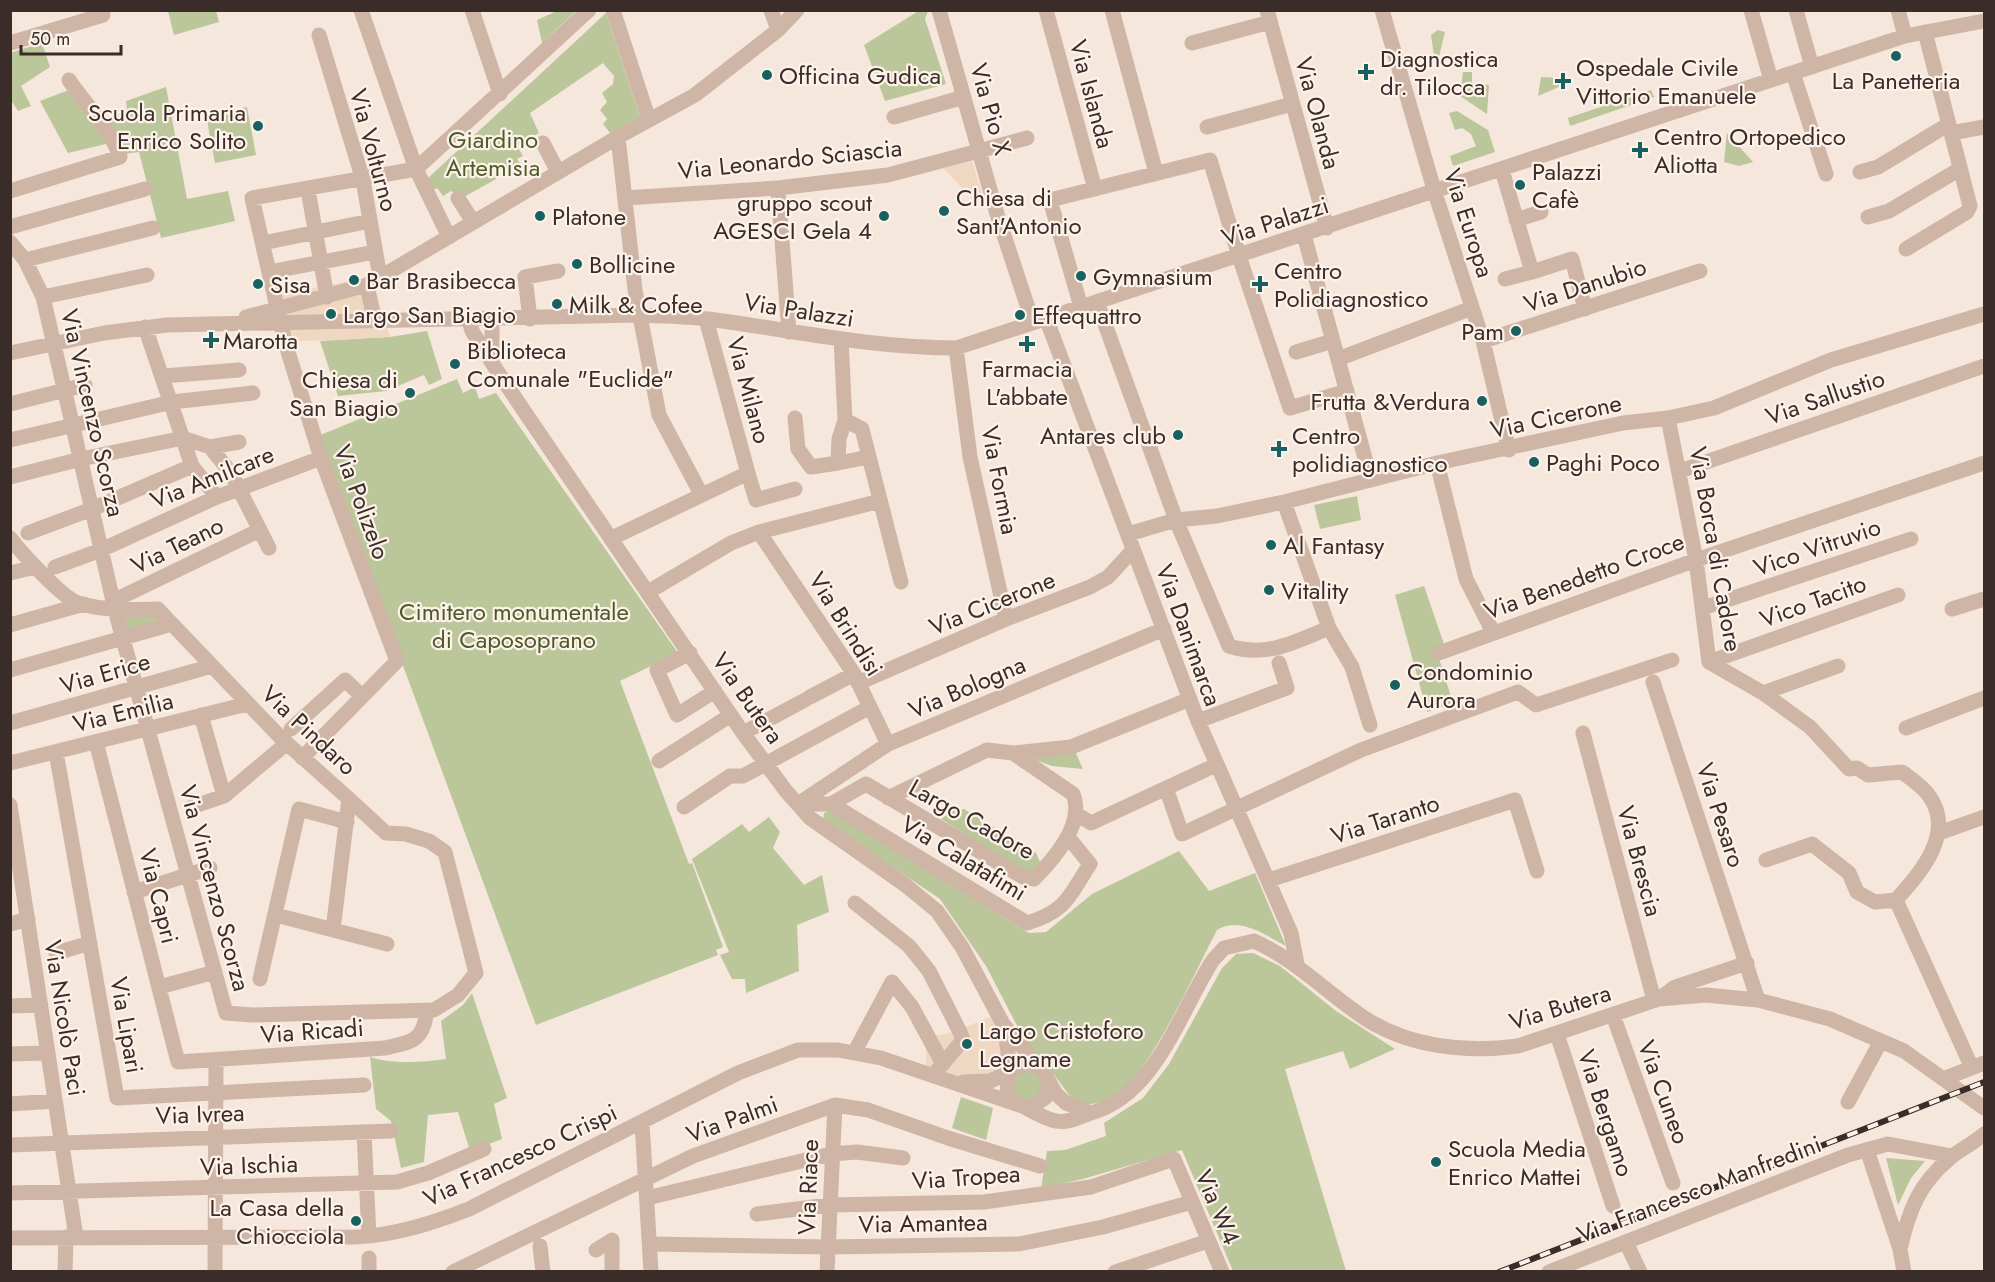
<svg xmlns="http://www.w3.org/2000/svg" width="1995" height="1282" font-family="Jost,sans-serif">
<rect width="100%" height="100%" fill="#f5e7dc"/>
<!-- green -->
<path fill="#bbc69a" d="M559,10L576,11L542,43L537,20Z
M920,10L928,11L925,19L946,84L885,101L864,45Z
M168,11H216L219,22L174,35Z
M606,13L640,117L610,133L603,124L607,119L600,110L607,102L602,93L613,84L614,76L603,63L530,113L539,133L517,146L523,156L517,159L521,165L462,198L451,191L443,196L437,188L433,190L427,179Z
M1438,30L1445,32L1436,69L1431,35Z
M42,43L50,67L21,86L31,106L18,111L11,100L10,53Z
M1463,72H1472V83L1489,85L1487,114L1460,96Z
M1541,77L1561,78V86L1538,96Z
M166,87L187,199L228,191L235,221L161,238L139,152L118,155L114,142L68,153L40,101L69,90L94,126L127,109L126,101Z
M1651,90L1654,97L1570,126L1568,118Z
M247,107L256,155L215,163L206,115Z
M1457,111L1488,130L1495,152L1453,166L1450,156L1476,146L1471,134L1462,128L1455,130L1449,113Z
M1727,133L1753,162L1739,166L1724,162Z
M427,331L442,379L429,385L424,375L386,391L338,396L320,341L390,337Z
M457,379L463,393L475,387L479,399L496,393L678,653L620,681L689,864L692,863L723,947L716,950L718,955L536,1025L318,436Z
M1357,496L1361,520L1320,529L1314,505Z
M1424,586L1445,647L1437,652L1453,703L1427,712L1395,595Z
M122,615H155L160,622L126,633Z
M1075,751L1083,769L1052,766L1035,760V755Z
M964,809L1036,853L1041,864L1035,872H1025L941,819L953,810Z
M830,810L1029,933L1046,932L1092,894L1179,851L1209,891L1255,873L1286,946C1265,935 1239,916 1217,930C1196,970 1152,1069 1119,1093C1106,1103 1090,1106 1075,1103L1041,1057L1026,1043L986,966L940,899L823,820L824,813Z
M769,817L780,832L773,848L804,885L822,875L829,912L797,925L799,971L746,993L745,979H732L720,955L729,952L692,859L742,824L749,832Z
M1253,953L1280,966L1336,1011L1395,1049L1350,1069L1343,1051L1285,1069L1346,1271H1233L1182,1150L1083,1179L1041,1188L1047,1151L1065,1150L1106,1136L1104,1123L1143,1098L1169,1064L1222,968L1236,954Z
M472,993L507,1098L494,1104L502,1139L470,1151L458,1112L428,1115L424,1162L401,1168L391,1121L376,1109L370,1057C396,1065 420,1062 446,1059L441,1021L463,1005Z
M1031,1069L1044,1083L1036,1100H1017L1011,1082L1014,1076Z
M961,1097L993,1108L986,1140L952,1128Z
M1886,1158L1925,1161L1911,1178L1898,1205Z"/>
<!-- plaza -->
<path fill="#efd7c1" d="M972,161L984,199L975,201L943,168Z
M362,279L374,286L390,337L285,342L275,295Z
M998,1014L1008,1059L990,1081L926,1072V1037L950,1033Z"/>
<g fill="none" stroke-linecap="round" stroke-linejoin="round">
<!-- minor -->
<path stroke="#cfb5a6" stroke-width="15" d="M361,10L416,169L449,237
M472,10L500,94
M613,10L649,120
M771,10L778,30
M939,10L997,214L1033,323
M1046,10L1095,189
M1112,10L1156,173
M1267,10L1327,228
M1382,10L1435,193L1483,341L1509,450
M1751,10L1771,80
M1796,10L1812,67
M1898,10L1905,36
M319,35L363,180L380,277
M10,43L103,15L102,10
M1192,43L1270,22
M1793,73L1826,174
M894,117L964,97
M1207,127L1292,104
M1951,133L1984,127
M618,137L635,290L659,415L701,494
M543,143L558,172
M1502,170L1532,272L1572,259L1585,309
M1860,172L1878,167L1949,124
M778,188L789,332
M308,190L327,297
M10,191L120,157C112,131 85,104 69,80
M458,198L473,222
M625,198L778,188L888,175L1027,138
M1868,217L1889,211L1960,169
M1516,220L1541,212
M10,227L145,189
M1304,235L1371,480
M10,242L25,260L43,297L113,601L260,530
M263,243L370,221
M1906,249L1967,212L1970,206L1925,32
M25,260L153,228
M269,272L375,252
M1505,279L1532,272
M367,285L374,319
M43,297L147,275
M1097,302L1176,520L1229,646C1267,658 1294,642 1329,628
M1081,307L1050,200L1210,160L1239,256L1290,408L1347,391
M246,317L367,285L618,137L695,95L778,30L797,10
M1046,318L1198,721L1291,933L1297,964
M530,319L525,277L558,271
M469,320L472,331L501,377L743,733L786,791L810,818L904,884L937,911L962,947L1003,1024L1045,1074L1056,1094L1066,1103L1091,1113
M145,327L192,466L217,497
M841,339L845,420L862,429L901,582
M1483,341L1700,271
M956,348L970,457L1006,619
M1296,352L1333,341
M10,353L104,333L167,325L639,315C662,316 686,316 708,319C791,330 872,348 956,348L1905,36L1984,21
M1338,359L1472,308
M492,362V320
M163,376L239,370
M10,404L85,385
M795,418L798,449L811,467L838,463
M1668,418L1696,560L1709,662L1763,693L1810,727L1849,769L1857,768L1868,775L1902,772C1911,779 1924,787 1930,797C1955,834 1920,873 1896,900L1972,1068
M845,420L839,439L838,463L869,457
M10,440L172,402L253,393
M210,447L231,473L269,548
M1437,463L1466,579L1493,632
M1680,471L1984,366
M748,473L756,500L795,489
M10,477L81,459L183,438L210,447L239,442
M1284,502L1329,628L1352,667L1370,725
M759,532L854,674L888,744
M28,533L92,509L192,466
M1128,534L1176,520L1217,516L1284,502L1437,463L1623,423L1668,418L1714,408L1831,360L1984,314
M10,538C22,553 61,597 78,603C104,611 131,610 158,609L172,624L10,670
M612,538L748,473L706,319
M55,567L101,550L217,497L321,458
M10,573L35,567
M648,592L731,543L759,532L880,501
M1703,608L1911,539
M1952,609L1984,599
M115,610L226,1013L252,1015L434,1010L458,995L476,973L445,852L429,841L406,834L386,833L349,799
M172,624L281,738L349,799L333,930
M10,625L84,604
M690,653L657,670L677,715L715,691
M1439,653L1696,560L1984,463
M1709,662L1898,595
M1653,682L1758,1000
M858,683L1006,619L1090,587L1108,577L1133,550
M1763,693L1838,666
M810,697L854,674
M201,715L224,796
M1198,721L1287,688L1279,663
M10,723L212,666
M1906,728L1984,698
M291,729L345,680L362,696
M743,733L805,700
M1583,733L1654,1000
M96,742L178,1062L385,1048C413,1042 423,1041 427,1011
M56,752L117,1098L364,1085
M302,758L397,661L321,458L285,342L252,198L416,169L589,10
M659,761L731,715
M10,763L247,704
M1166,788L1182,834L1361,750L1518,692L1536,705L1672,660
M888,798L987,750L1013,753L1071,747L1190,699
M798,804H831L866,784L1023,877L1034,879C1054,859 1085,823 1073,794L1013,753
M798,804L888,744L1164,629
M831,804L1027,923C1067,911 1069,896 1090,864L1068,837
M10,805L76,1237
M192,807L224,796L287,743
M684,807L730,776H743L870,707
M1075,813L1091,823L1216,765
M1939,833L1984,817
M1766,860L1812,844L1849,873L1857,892L1875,902L1896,900
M1269,880L1515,800L1537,871
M134,892L210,868
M855,903L909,946L929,971L960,1032L963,1040L934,1074
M276,915L387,944
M10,924L28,919
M56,953L90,943
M260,979L299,809L347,822
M159,987L215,972
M1659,999L1675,987L1747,963
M10,1006L41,1005
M1613,1015L1673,1183
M1004,1027L1008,1051L1007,1080
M1557,1034L1613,1206
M854,1053L892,982L912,1007L943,1064
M10,1054L48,1053
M1943,1079L1984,1063
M963,1082L990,1081L1013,1071
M1848,1102L1881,1041
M1015,1103L1007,1093L1009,1075C1018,1064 1028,1062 1040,1068
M10,1104L55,1101
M1022,1106C1033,1111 1045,1119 1056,1121C1070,1123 1079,1117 1091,1113C1156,1095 1180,1011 1213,960L1224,948L1254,941C1296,960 1326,992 1363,1017C1408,1047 1466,1053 1518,1046L1659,999L1706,995L1758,1000L1830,1019L1904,1051L1984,1108
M642,1123L651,1272
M364,1132L369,1236
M10,1145L391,1131
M1867,1150L1900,1249L1904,1272
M10,1193L397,1182L428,1173L484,1149
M647,1198L831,1154L857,1152L903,1158
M757,1214L829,1205L984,1202L1091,1187L1174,1159L1222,1272
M10,1238L356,1237C396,1235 433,1223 469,1209L738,1073L798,1050H838L881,1058L1022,1106L1031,1107L1045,1098L1049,1082
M1626,1242L1640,1272
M650,1244L828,1247L1019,1244L1103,1227L1192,1202
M540,1246L543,1272
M1900,1249C1909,1210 1919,1184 1950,1158C1961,1149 1974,1143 1984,1134
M596,1250L612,1240V1272
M65,1272L66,1237
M215,1272L216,1061
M369,1272V1258
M453,1272L693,1156L835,1105L868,1110L948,1138L1040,1166
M827,1272L835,1105
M1115,1272L1208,1241
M1549,1272L1848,1155L1888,1144L1952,1156"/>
<!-- rail casing -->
<g stroke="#3a2c28" stroke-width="6">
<path id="rail" d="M1499,1272L1984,1082"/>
</g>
<!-- rail -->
<use href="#rail" stroke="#fcf2e9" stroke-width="4" stroke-dasharray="11" stroke-linecap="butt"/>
</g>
<!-- markers -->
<g fill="#186160" stroke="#fcf2e9" stroke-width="2">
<circle cx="1896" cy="56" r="6"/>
<path d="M1363 63h6v6h6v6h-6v6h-6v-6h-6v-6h6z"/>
<circle cx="767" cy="75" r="6"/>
<path d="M1560 72h6v6h6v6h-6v6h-6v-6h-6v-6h6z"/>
<circle cx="258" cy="126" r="6"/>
<path d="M1637 141h6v6h6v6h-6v6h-6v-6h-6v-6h6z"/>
<circle cx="1520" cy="185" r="6"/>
<circle cx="944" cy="211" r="6"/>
<circle cx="540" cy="216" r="6"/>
<circle cx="884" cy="216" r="6"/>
<circle cx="577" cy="264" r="6"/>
<circle cx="1081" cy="276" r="6"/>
<circle cx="354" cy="280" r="6"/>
<circle cx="258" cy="284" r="6"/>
<path d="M1257 275h6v6h6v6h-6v6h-6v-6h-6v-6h6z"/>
<circle cx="557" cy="304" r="6"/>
<circle cx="331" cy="314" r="6"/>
<circle cx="1020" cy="315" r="6"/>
<circle cx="1516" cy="331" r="6"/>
<path d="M208 331h6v6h6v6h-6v6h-6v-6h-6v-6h6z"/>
<path d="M1024 335h6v6h6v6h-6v6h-6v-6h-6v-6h6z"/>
<circle cx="455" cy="364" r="6"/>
<circle cx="410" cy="393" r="6"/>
<circle cx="1482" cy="401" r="6"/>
<circle cx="1178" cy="435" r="6"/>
<path d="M1276 440h6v6h6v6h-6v6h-6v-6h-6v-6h6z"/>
<circle cx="1534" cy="462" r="6"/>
<circle cx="1271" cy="545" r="6"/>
<circle cx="1269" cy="590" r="6"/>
<circle cx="1395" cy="685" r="6"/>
<circle cx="967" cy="1044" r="6"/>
<circle cx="1436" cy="1162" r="6"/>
<circle cx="356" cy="1221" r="6"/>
</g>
<g text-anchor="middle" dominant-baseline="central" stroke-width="4.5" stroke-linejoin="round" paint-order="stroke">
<!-- poi labels -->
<g font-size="24" fill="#3a2c28" stroke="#fcf2e9" text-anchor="start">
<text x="1380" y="58">Diagnostica<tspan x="1380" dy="28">dr. Tilocca</tspan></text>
<text x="1576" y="67">Ospedale Civile<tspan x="1576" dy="28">Vittorio Emanuele</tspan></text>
<text x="779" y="75">Officina Gudica</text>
<text x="1896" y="80" text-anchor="middle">La Panetteria</text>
<text x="246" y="112" text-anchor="end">Scuola Primaria<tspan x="246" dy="28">Enrico Solito</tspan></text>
<text x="1654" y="136">Centro Ortopedico<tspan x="1654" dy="28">Aliotta</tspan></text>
<text x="1532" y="171">Palazzi<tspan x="1532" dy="28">Cafè</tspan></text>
<text x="956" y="197">Chiesa di<tspan x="956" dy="28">Sant'Antonio</tspan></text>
<text x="872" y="202" text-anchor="end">gruppo scout<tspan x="872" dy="28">AGESCI Gela 4</tspan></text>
<text x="552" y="216">Platone</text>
<text x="589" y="264">Bollicine</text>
<text x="1274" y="270">Centro<tspan x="1274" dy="28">Polidiagnostico</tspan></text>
<text x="1093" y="276">Gymnasium</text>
<text x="366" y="280">Bar Brasibecca</text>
<text x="270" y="284">Sisa</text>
<text x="569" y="304">Milk &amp; Cofee</text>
<text x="343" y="314">Largo San Biagio</text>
<text x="1032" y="315">Effequattro</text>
<text x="1504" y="331" text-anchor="end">Pam</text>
<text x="223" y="340">Marotta</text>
<text x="467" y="350">Biblioteca<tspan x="467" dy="28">Comunale "Euclide"</tspan></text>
<text x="1027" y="368" text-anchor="middle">Farmacia<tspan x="1027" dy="28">L'abbate</tspan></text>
<text x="398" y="379" text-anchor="end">Chiesa di<tspan x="398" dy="28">San Biagio</tspan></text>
<text x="1470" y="401" text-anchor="end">Frutta &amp;Verdura</text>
<text x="1166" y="435" text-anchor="end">Antares club</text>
<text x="1292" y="435">Centro<tspan x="1292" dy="28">polidiagnostico</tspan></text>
<text x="1546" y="462">Paghi Poco</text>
<text x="1283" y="545">Al Fantasy</text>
<text x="1281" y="590">Vitality</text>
<text x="1407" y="671">Condominio<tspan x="1407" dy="28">Aurora</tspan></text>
<text x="979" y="1030">Largo Cristoforo<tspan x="979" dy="28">Legname</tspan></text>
<text x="1448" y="1148">Scuola Media<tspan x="1448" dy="28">Enrico Mattei</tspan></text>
<text x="344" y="1207" text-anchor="end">La Casa della<tspan x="344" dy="28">Chiocciola</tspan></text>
</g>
<!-- street labels -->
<g font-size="24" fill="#3a2c28" stroke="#fcf2e9">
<text transform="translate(1092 94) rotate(75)">Via Islanda</text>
<text transform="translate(991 109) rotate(74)">Via Pio X</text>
<text transform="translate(1318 113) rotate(75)">Via Olanda</text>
<text transform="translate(374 150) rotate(75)">Via Volturno</text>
<text transform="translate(790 159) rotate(-6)">Via Leonardo Sciascia</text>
<text transform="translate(1275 221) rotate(-18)">Via Palazzi</text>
<text transform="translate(1469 223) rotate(72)">Via Europa</text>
<text transform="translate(1585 285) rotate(-18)">Via Danubio</text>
<text transform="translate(799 310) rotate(9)">Via Palazzi</text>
<text transform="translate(749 390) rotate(75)">Via Milano</text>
<text transform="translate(1825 397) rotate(-19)">Via Sallustio</text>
<text transform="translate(93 413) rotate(77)">Via Vincenzo Scorza</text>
<text transform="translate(1556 416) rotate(-12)">Via Cicerone</text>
<text transform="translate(212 477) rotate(-22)">Via Amilcare</text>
<text transform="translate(1000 480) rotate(79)">Via Formia</text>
<text transform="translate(362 502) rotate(70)">Via Polizelo</text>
<text transform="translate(177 545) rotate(-26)">Via Teano</text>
<text transform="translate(1817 547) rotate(-19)">Vico Vitruvio</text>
<text transform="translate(1716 549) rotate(80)">Via Borca di Cadore</text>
<text transform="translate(1584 576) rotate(-20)">Via Benedetto Croce</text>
<text transform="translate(1813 601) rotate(-20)">Vico Tacito</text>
<text transform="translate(992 603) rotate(-22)">Via Cicerone</text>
<text transform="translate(846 624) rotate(58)">Via Brindisi</text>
<text transform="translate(1189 635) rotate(70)">Via Danimarca</text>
<text transform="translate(105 673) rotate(-16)">Via Erice</text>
<text transform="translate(967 687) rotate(-23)">Via Bologna</text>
<text transform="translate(748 698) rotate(55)">Via Butera</text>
<text transform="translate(123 712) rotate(-14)">Via Emilia</text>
<text transform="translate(309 730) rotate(43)">Via Pindaro</text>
<text transform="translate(1721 815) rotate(72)">Via Pesaro</text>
<text transform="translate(972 819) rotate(29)">Largo Cadore</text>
<text transform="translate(1385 819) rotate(-18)">Via Taranto</text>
<text transform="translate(964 858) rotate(31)">Via Calatafimi</text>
<text transform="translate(1640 861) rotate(75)">Via Brescia</text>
<text transform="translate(215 888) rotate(75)">Via Vincenzo Scorza</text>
<text transform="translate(159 896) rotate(76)">Via Capri</text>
<text transform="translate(1560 1007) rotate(-17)">Via Butera</text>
<text transform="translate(65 1018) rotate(81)">Via Nicolò Paci</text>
<text transform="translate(127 1025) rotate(80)">Via Lipari</text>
<text transform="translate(312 1031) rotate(-4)">Via Ricadi</text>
<text transform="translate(1664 1092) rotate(70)">Via Cuneo</text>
<text transform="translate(1606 1113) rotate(72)">Via Bergamo</text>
<text transform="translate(200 1114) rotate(-2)">Via Ivrea</text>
<text transform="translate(732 1119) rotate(-20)">Via Palmi</text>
<text transform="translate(520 1155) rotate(-25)">Via Francesco Crispi</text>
<text transform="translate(249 1165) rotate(-2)">Via Ischia</text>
<text transform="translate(966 1177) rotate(-4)">Via Tropea</text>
<text transform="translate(808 1187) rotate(-88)">Via Riace</text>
<text transform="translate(1699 1189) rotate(-21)">Via Francesco Manfredini</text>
<text transform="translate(1218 1207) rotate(67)">Via W4</text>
<text transform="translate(923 1223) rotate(-1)">Via Amantea</text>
</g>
<!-- park labels -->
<g font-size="24" fill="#4d5b28" stroke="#fcf2e9">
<text x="493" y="139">Giardino<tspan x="493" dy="28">Artemisia</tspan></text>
<text x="514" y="611">Cimitero monumentale<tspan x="514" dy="28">di Caposoprano</tspan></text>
</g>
</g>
<!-- border -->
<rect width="1995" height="1282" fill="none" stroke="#3a2c28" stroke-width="24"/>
<!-- scale -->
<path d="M21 45v9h100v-9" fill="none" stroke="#3a2c28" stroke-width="3"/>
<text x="30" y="45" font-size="18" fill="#3a2c28" stroke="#fcf2e9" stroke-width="4.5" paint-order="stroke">50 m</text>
</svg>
